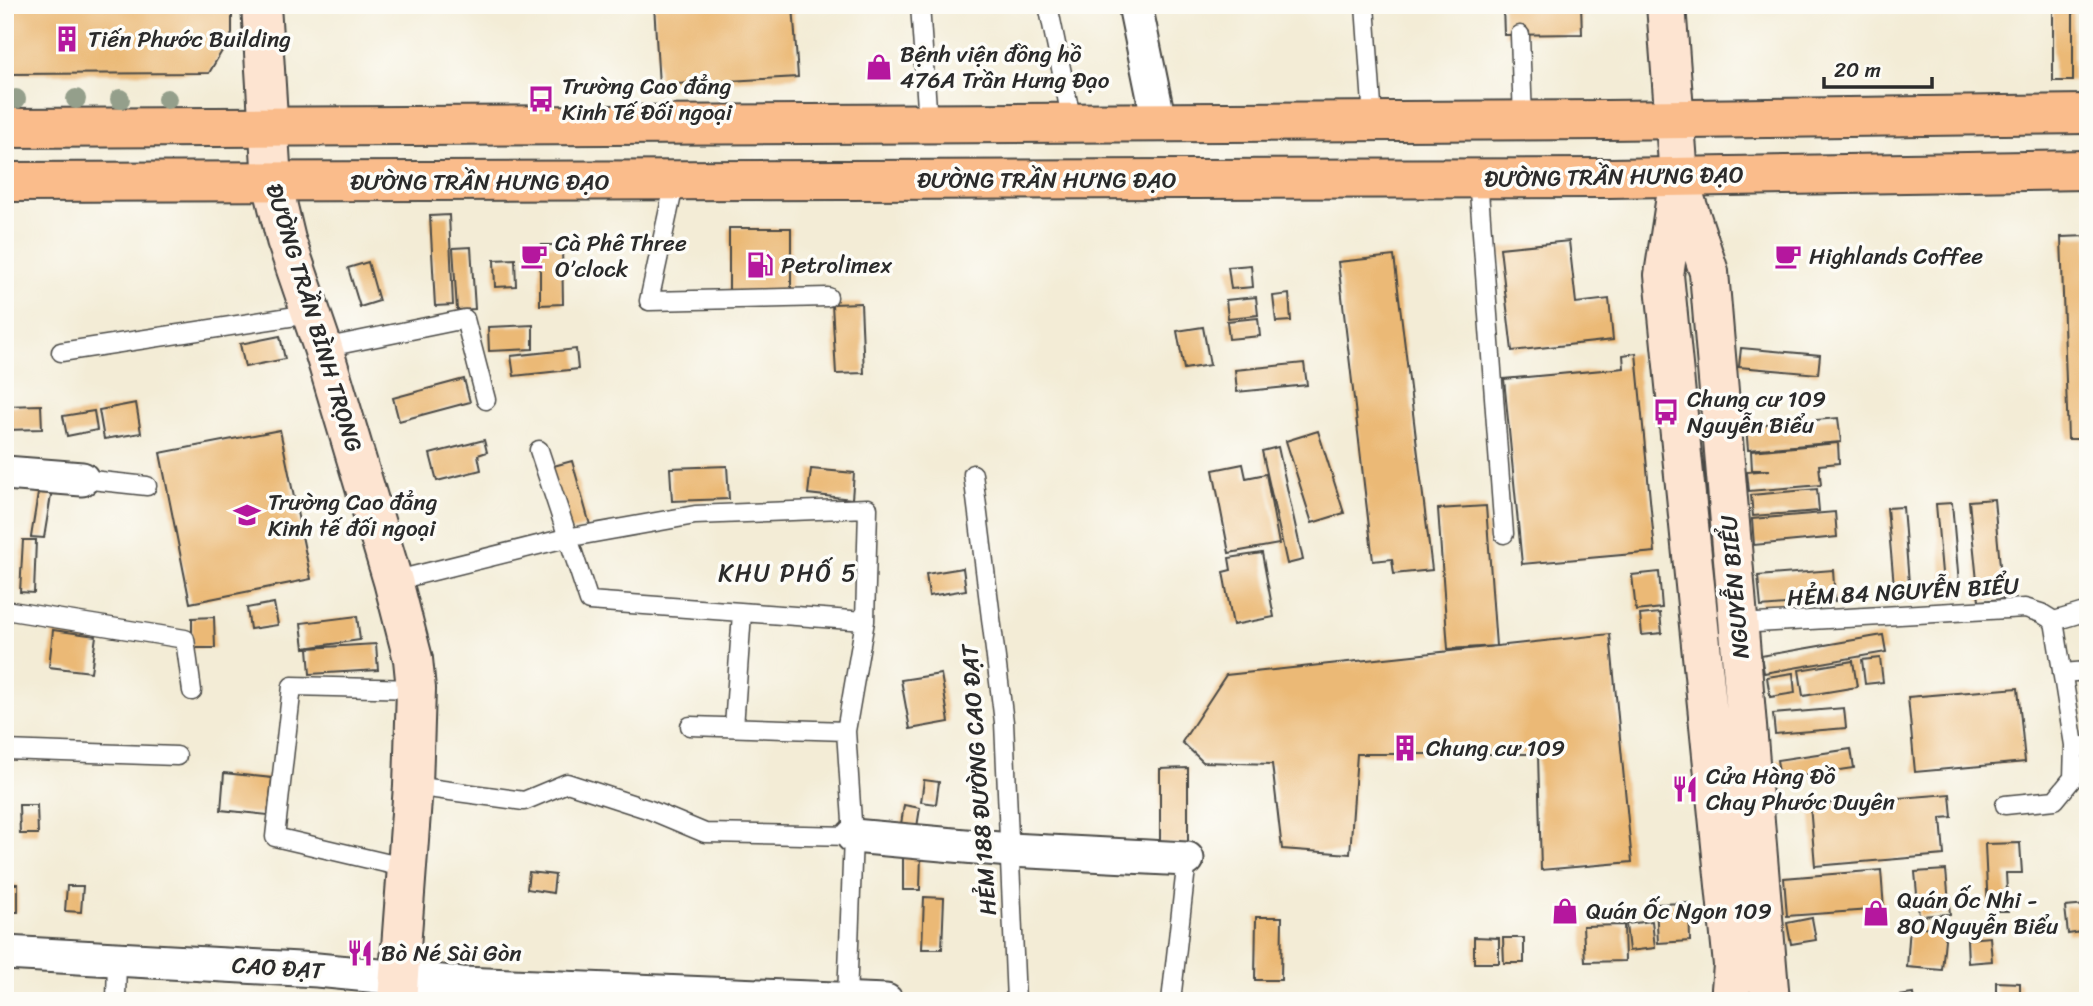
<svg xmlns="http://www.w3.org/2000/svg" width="2093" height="1006" font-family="Sriracha,sans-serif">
<rect width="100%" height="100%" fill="#fdfcf7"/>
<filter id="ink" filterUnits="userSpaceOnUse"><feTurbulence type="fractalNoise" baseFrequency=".0143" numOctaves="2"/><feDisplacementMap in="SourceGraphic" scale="14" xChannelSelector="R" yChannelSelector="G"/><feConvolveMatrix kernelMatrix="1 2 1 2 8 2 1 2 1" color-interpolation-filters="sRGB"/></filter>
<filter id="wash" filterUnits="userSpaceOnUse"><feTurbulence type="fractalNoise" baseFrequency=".00686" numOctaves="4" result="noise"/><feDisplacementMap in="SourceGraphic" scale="28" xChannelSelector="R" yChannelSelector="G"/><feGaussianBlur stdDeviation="1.57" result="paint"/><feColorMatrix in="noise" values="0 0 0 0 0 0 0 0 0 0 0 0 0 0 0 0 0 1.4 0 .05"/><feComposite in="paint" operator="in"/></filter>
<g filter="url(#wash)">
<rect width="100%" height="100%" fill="#f3ecd6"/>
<g id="blocks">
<!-- building -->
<path fill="#ebb976" d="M5,5H232V34L209,73L5,74Z
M654,5H793L798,77L659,85Z
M1503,5H1581L1582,34L1504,35Z
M2053,5H2073V81H2053Z
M449,215L453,305L435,306L430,216Z
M5,225H8L9,314H5Z
M729,228H791V302H729Z
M2088,236V439H2068L2061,237Z
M1569,241L1576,303L1609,299L1613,340L1512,351L1500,248Z
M540,245H562L563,304L540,305Z
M471,247L475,309L457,310L453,248Z
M1394,256L1432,570L1394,574L1392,559L1373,561L1338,262Z
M515,259L516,286L495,287L494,260Z
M368,262L379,301L360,307L348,268Z
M1251,265L1253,287L1231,289L1228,267Z
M1289,294L1291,321L1276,322L1273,296Z
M1256,297L1258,315L1228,318L1226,300Z
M861,303L864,373L836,374L832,304Z
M1258,318L1260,336L1229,339L1227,321Z
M533,325V349L489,351L488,327Z
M1203,327L1210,365L1184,369L1177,331Z
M280,336L285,359L245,367L240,344Z
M1741,348L1820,355L1818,374L1739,367Z
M576,349L578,369L514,376L511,356Z
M1636,353L1655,552L1522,564L1504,379L1624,368L1623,355Z
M1304,363L1307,385L1237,392L1235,370Z
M464,379L470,402L399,421L393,398Z
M136,403L141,433L104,439L99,410Z
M41,405L42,429L5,430V406Z
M94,411L97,430L67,436L63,416Z
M1838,418L1841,442L1748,450L1746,426Z
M280,430L311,579L190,603L160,453Z
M1318,431L1344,513L1312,523L1286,441Z
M484,440L487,452L478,455L481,470L437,481L430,454Z
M1838,443L1839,463L1819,465L1821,485L1749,491L1747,472L1770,470H1752L1751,451Z
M1278,447L1303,560L1287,564L1262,451Z
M572,461L590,525L568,532L550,467Z
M1243,464L1246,478L1266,474L1279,544L1229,553L1213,470Z
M727,466L729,499L672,501L670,468Z
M811,469L854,473L852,499L808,494Z
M40,481L53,483L44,538L31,537Z
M1817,489L1819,511L1753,516L1751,495Z
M1994,499L2003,599L1979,601L1969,501Z
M1952,503L1960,595L1944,596L1936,504Z
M1486,506L1496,646L1448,649L1438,509Z
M1903,507L1910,596L1895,597L1887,508Z
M1835,512L1837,537L1754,545L1752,519Z
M23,540H36L34,593L20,592Z
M1262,553L1274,617L1233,625L1223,572L1231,570L1229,558Z
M963,568L966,590L929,596L926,574Z
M1833,570L1835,601L1761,607L1758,576Z
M1659,572L1662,608L1636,611L1632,575Z
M274,603L278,625L250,629L247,608Z
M1660,613L1662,633L1642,635L1640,615Z
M357,616L360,640L304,648L301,623Z
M214,617L215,648H192V618Z
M53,630L96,636L91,672L49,667Z
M1610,634L1632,862L1541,870L1538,754H1357L1350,854L1282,849L1272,764L1203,762L1182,742L1226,675Z
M1883,635L1886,652L1764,673L1761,656Z
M376,644L378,670L310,674L308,648Z
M1880,658L1883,682L1865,684L1862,660Z
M1853,661L1857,687L1803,696L1799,670Z
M1793,673L1795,693L1770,697L1767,677Z
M941,674L949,722L910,729L901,680Z
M2018,688L2025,762L1915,772L1908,697Z
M1844,708L1846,728L1775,734L1773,714Z
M1851,749L1854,768L1780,779L1777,760Z
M1188,768V844H1160V769Z
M224,773L272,778L268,815L221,810Z
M924,780L939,782L936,804L921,802Z
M1950,794L1952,817L1941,818L1944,855L1815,866L1810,805Z
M19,805H37L38,834H20Z
M904,805L920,808L917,827L901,824Z
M2020,843L2022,873H2006L2008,911H1988L1985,844Z
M903,853L921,854L920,890H903Z
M1881,870L1884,909L1787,916L1784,878Z
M1946,870L1950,914L1919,916L1915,872Z
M529,872L555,875L553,893L527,889Z
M5,884H18V912H5Z
M67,886H83L81,912L65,911Z
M924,897L944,898L942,949H922Z
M1689,903L1690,941L1658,943L1656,904Z
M2088,905V931L2068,934L2065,907Z
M1256,917H1282L1281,980H1255Z
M1812,918L1816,940L1791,944L1787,923Z
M1652,921L1655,948L1629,951L1626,924Z
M1624,925L1625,961L1585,962L1583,926Z
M1910,926L1946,929L1942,970L1907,967Z
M1474,937L1499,938V963H1474Z
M1990,937L1992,961L1968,963L1967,939Z
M1503,938H1524V963H1504Z
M1996,982L2020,983V1001H1996Z
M1913,994L1914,1001H1893L1892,997Z"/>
</g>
</g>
<g filter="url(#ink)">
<use href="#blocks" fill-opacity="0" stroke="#494845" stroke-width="2"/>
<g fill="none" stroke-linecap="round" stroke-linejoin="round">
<!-- lane casing -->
<g stroke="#494845" stroke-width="21">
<path id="lane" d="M920,5L928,123
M1048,5L1072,122
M1365,5L1373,120
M1520,35L1523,120
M1478,178L1504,534
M675,181L649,301L828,297
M323,348L465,319L486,400
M61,352L309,314
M539,450L589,601L865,621
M973,474L1004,722L1016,1001
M82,479L147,486
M393,581L566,538L695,515L868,508L865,621L846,731L853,836L847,999
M5,610L185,639L192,691
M2054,621L2088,611
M1738,624L2025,608L2041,613L2054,621L2074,745L2088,747
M2062,673L2088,671
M690,726L846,731
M734,727L742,613
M5,750L177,756
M413,786L524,801L567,783L650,810L705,833L853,836
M2005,805L2055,800L2073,778L2074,745
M407,868L275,837L292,686L416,689
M116,1001L117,958
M1171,1001L1187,859"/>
</g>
<!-- street casing -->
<g stroke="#494845" stroke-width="37">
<path id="street" d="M1135,5L1159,122
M5,473L82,479
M853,836L1010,850L1187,859
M5,953L317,970L462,984L886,1001"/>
</g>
<!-- secondary casing -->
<g stroke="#494845" stroke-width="42">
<path id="secondary" d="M261,5L272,182L286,240L323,348L393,581L413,659L416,689L413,786L397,1001
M1666,5L1679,177L1664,275L1733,965L1730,1001
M1681,186L1709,272L1770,1001"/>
</g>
<!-- primary casing -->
<g stroke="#494845" stroke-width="42">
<path id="primary" d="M5,128L1607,120L2088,114
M5,182L1609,178L2088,170"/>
</g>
<!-- lane -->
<use href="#lane" stroke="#fff" stroke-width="18"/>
<!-- street -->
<use href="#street" stroke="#fff" stroke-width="33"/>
<!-- secondary -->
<use href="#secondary" stroke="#fde4d1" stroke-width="38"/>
<!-- primary -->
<use href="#primary" stroke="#fabc8b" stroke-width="38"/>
</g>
<!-- trees -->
<g fill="#949f8b">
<circle cx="16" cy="99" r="10"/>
<circle cx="76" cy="99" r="10"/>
<circle cx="120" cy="99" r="10"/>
<circle cx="167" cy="99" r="10"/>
</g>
</g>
<!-- icons -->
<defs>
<g id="building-bare" transform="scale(2.1)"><path d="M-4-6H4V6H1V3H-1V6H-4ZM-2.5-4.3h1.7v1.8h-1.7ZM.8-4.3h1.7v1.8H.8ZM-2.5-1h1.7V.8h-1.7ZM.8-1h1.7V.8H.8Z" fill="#b5179e" stroke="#fdfcf7" stroke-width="2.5" paint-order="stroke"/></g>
<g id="shop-bare" transform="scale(2.1)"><path d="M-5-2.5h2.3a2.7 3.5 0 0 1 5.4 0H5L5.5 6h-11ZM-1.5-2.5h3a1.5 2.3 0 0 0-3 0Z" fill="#b5179e" stroke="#fdfcf7" stroke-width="2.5" paint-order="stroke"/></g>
<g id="bus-bare" transform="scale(2.1)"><path d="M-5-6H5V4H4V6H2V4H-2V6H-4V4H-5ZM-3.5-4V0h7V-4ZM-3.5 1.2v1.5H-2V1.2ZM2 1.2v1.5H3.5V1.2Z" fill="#b5179e" stroke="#fdfcf7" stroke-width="2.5" paint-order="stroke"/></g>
<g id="cafe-bare" transform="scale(2.1)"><path d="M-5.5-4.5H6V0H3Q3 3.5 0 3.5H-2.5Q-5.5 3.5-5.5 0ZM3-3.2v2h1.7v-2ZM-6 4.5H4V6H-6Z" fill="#b5179e" stroke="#fdfcf7" stroke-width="2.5" paint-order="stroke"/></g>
<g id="fuel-bare" transform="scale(2.1)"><path d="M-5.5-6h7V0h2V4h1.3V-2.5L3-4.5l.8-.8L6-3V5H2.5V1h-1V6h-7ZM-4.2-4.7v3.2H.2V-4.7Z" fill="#b5179e" stroke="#fdfcf7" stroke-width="2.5" paint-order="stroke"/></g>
<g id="university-bare" transform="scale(2.1)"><path d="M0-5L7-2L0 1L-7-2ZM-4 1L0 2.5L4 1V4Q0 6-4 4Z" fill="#b5179e" stroke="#fdfcf7" stroke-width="2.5" paint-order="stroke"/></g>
<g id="restaurant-bare" transform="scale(2.1)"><path d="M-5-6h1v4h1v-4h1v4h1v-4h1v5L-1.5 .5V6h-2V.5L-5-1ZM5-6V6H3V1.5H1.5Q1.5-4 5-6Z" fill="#b5179e" stroke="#fdfcf7" stroke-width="2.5" paint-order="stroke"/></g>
</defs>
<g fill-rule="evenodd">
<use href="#building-bare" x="67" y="39"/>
<use href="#shop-bare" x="879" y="67"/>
<use href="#bus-bare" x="541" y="99"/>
<use href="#cafe-bare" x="534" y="256"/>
<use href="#cafe-bare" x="1788" y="256"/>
<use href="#fuel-bare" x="760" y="265"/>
<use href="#bus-bare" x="1666" y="412"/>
<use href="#university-bare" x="247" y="515"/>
<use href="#building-bare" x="1405" y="748"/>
<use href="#restaurant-bare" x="1685" y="789"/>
<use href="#shop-bare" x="1565" y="911"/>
<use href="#shop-bare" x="1876" y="913"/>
<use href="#restaurant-bare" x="360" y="953"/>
</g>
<g text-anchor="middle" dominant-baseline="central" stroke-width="7" stroke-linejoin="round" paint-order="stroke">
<!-- poi labels -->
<g font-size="23" fill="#2b2b2b" stroke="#fdfcf7" text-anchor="start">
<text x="88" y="39">Tiến Phước Building</text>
<text x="900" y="54">Bệnh viện đồng hồ<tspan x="900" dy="26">476A Trần Hưng Đạo</tspan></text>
<text x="562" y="86">Trường Cao đẳng<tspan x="562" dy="26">Kinh Tế Đối ngoại</tspan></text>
<text x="555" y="243">Cà Phê Three<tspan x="555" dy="26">O’clock</tspan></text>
<text x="1809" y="256">Highlands Coffee</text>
<text x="781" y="265">Petrolimex</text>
<text x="1687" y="399">Chung cư 109<tspan x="1687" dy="26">Nguyễn Biểu</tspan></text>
<text x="268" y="502">Trường Cao đẳng<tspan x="268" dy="26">Kinh tế đối ngoại</tspan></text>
<text x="1426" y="748">Chung cư 109</text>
<text x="1706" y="776">Cửa Hàng Đồ<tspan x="1706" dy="26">Chay Phước Duyên</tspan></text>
<text x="1897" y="900">Quán Ốc Nhi -<tspan x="1897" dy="26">80 Nguyễn Biểu</tspan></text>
<text x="1586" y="911">Quán Ốc Ngon 109</text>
<text x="381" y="953">Bò Né Sài Gòn</text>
</g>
<!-- street labels -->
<g font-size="23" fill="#2b2b2b" stroke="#fdfcf7">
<text transform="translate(1614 177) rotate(-1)">ĐƯỜNG TRẦN HƯNG ĐẠO</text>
<text x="1047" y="180">ĐƯỜNG TRẦN HƯNG ĐẠO</text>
<text x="480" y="182">ĐƯỜNG TRẦN HƯNG ĐẠO</text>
<text transform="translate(314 318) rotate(73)">ĐƯỜNG TRẦN BÌNH TRỌNG</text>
<text transform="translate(1735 587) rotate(-95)">NGUYỄN BIỂU</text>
<text transform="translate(1903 592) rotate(-3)">HẺM 84 NGUYỄN BIỂU</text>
<text transform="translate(979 780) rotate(-94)">HẺM 188 ĐƯỜNG CAO ĐẠT</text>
<text transform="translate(278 968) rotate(4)">CAO ĐẠT</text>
</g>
<!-- neighbourhood labels -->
<g font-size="24" letter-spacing="2" fill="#2b2b2b" stroke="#fdfcf7">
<text x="788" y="573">KHU PHỐ 5</text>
</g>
</g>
<!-- margin -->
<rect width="2093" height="1006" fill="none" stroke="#fdfcf7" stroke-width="28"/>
<!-- scale -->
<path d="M1824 77v10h108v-10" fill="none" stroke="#2b2b2b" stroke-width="3.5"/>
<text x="1834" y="77" font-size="21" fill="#2b2b2b" stroke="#fdfcf7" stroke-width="5" paint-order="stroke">20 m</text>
</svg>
